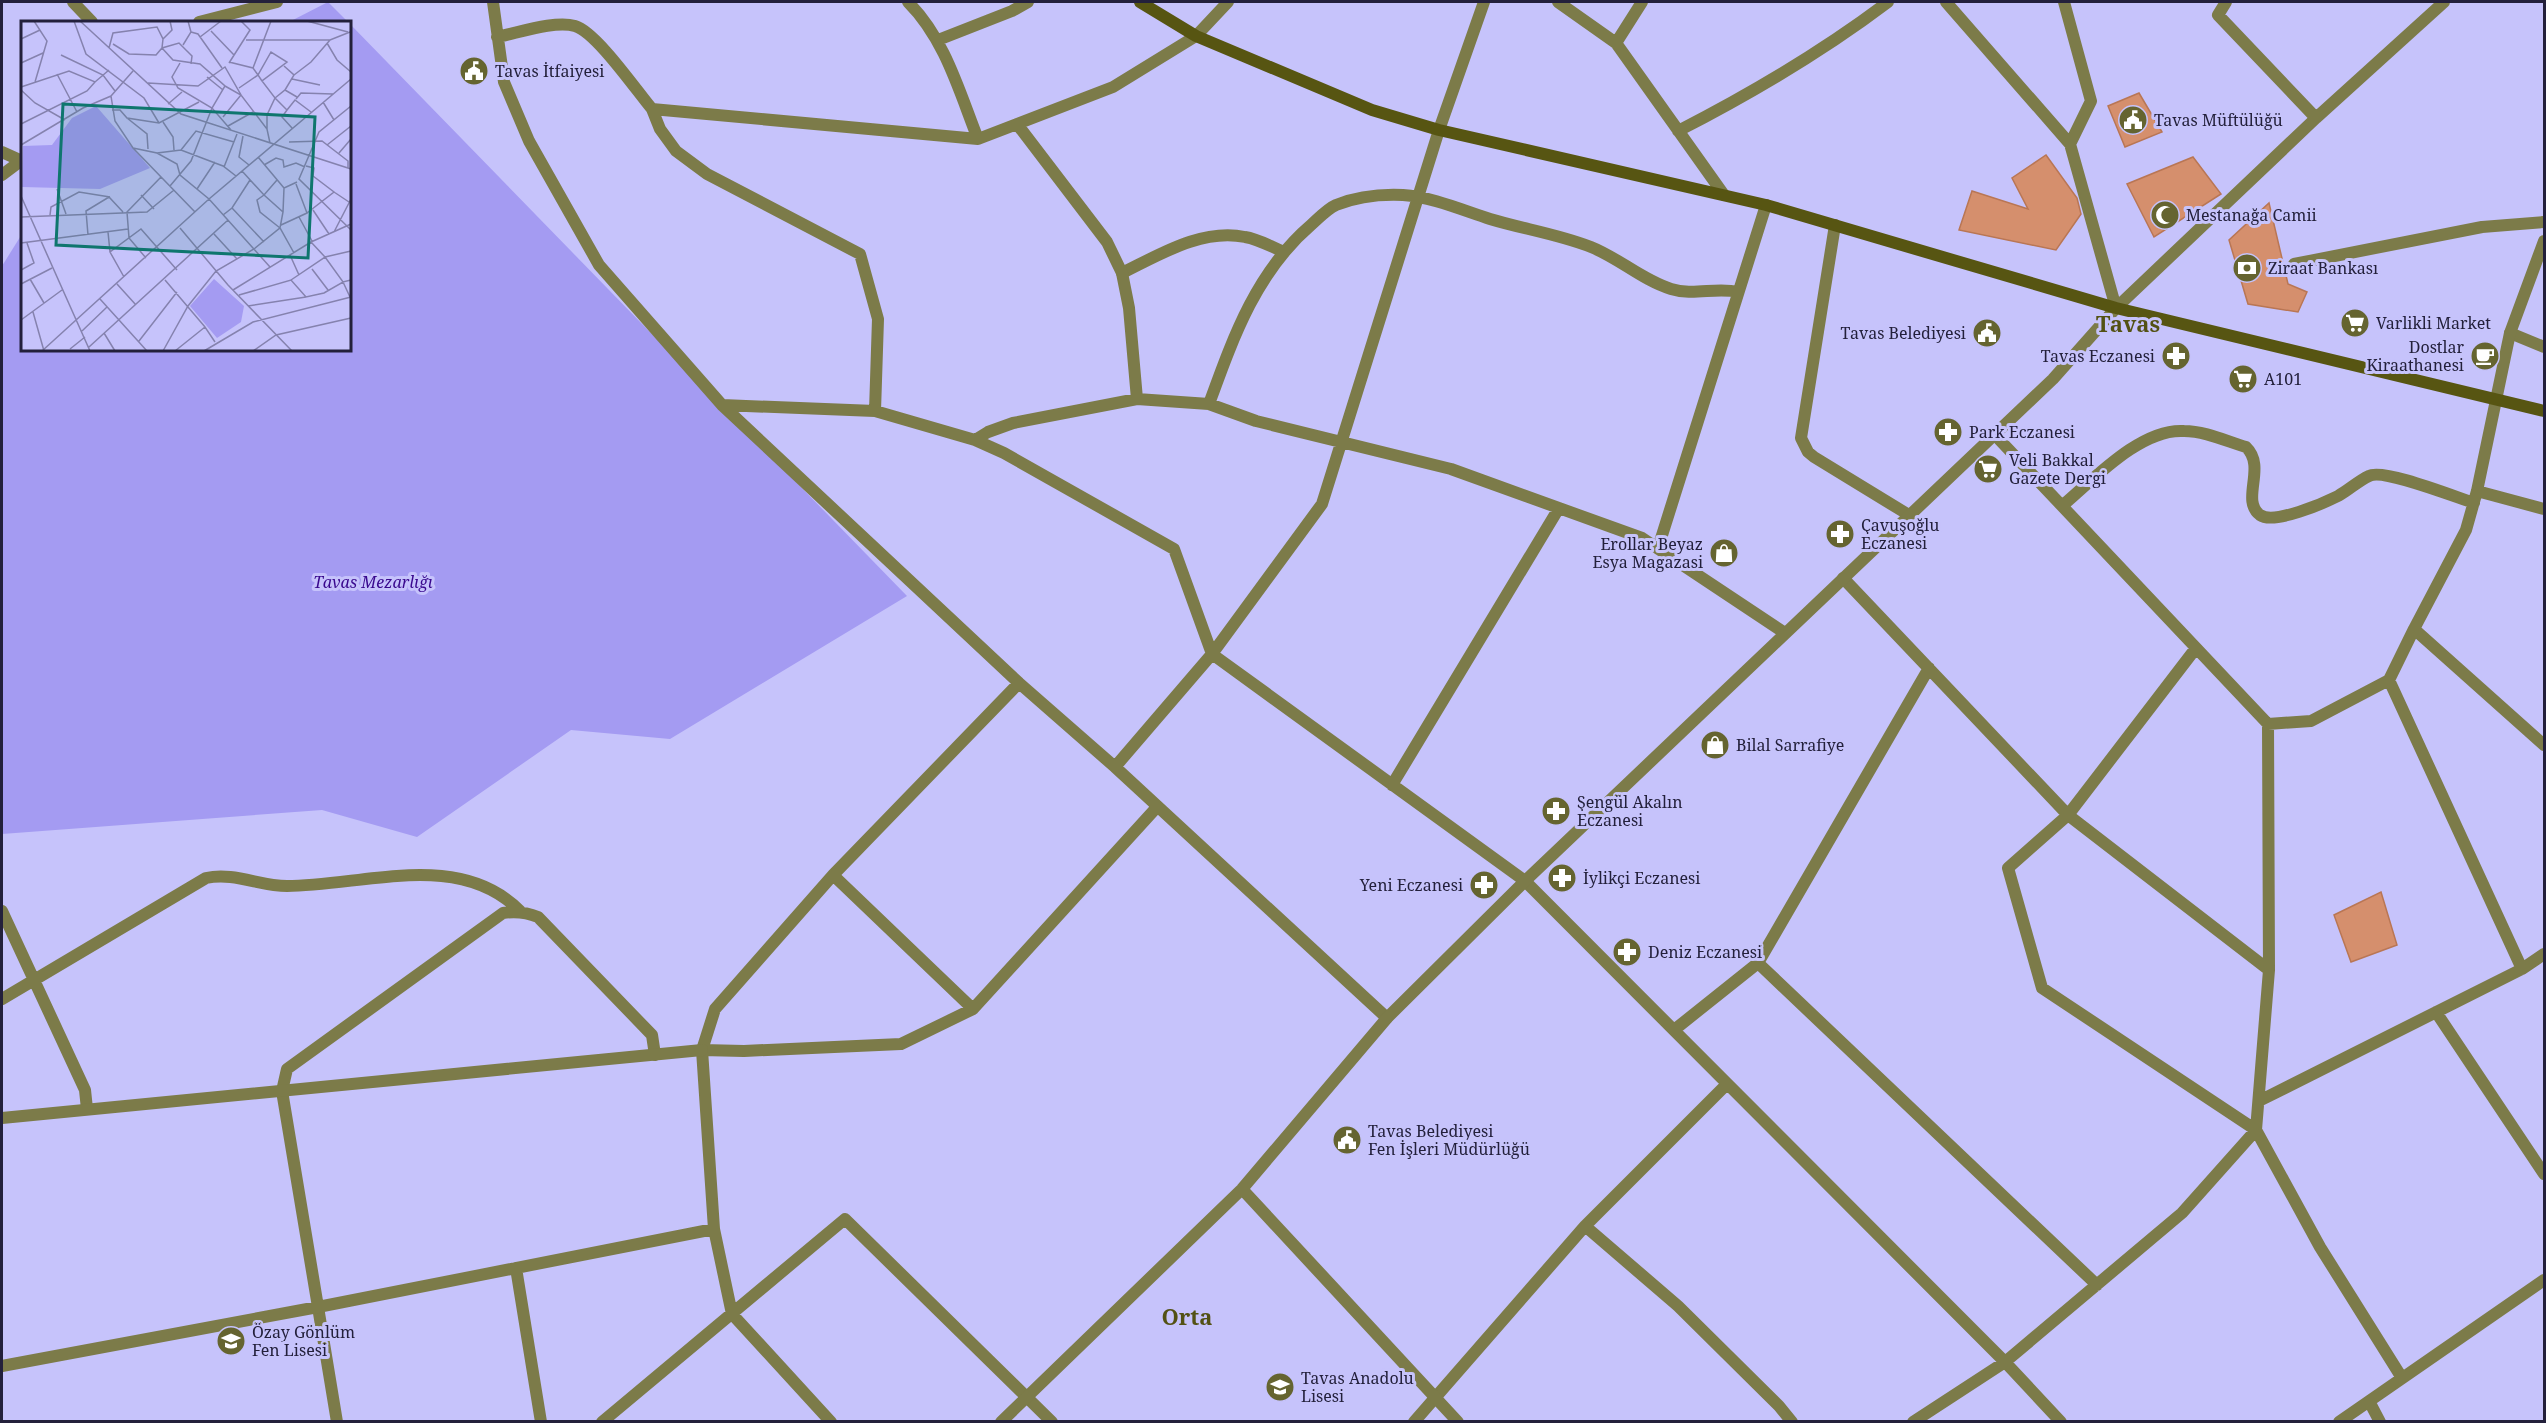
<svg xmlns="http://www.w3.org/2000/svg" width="2546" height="1423" font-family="'Noto Serif',serif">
<rect width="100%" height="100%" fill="#c6c3fb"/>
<!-- green -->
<path fill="#a49bf2" d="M328,2L348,22H289Z
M350,24L907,596L670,739L571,730L417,837L322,810L2,834V266L22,234V350H350Z"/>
<!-- building -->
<path fill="#d58f6d" stroke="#b97654" stroke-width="1.5" d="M2139,93L2162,132L2125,147L2108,106Z
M2046,155L2077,198L2081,214L2056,250L1959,230L1972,191L2028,209L2012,178Z
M2193,157L2221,194L2154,237L2127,184Z
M2269,203L2288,284L2307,292L2298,312L2248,304L2229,240Z
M2381,892L2397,945L2351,962L2334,915Z"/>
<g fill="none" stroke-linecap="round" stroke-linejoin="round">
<!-- service -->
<path stroke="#7c7b49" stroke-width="12" d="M1122,273C1159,255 1202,228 1245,237C1258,239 1272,247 1284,252
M2510,333L2544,347
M318,1307L337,1422"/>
<!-- minor -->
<path stroke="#7c7b49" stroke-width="12" d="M73,2L92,22
M493,2L504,82L529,141L599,265L722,405L1019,683L1115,767L1387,1018
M908,2C945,39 959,91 978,139
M1558,2L1616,43L1724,195
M1946,2L2070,144L2116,308L2316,118L2444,2
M2064,2L2091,101L2070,144
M2226,2L2218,15L2316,118
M199,22L277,2
M497,37C518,33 555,20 575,26C596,32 636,90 652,109L978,139L1113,87L1196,36L1228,2
M938,40L1012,11L1028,2
M1616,43L1642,2
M652,109L660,129L676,151L707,174L860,254L878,319L875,411
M1017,124L1107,242L1122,273L1129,308L1137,399
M1678,131C1752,93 1822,52 1888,2
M2,152L22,161
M2,175L22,160
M1835,225L1801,438L1808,452L1814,457L1909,515
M2544,241L2510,333L2477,491L2466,530L2414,629L2544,745
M2294,264L2482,227L2544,222
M1209,404C1233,338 1256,272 1311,225C1319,218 1327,209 1336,205C1356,197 1381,194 1403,195C1432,197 1462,210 1490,219C1523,229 1558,234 1591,247C1619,258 1642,280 1671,289C1693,296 1716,287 1738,292
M722,405L875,411L975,440L1004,453L1174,549L1212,654L1525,881L2005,1362L2061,1422
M1994,434L2268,724
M975,440L988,432L1013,423L1137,399L1209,404L1256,421L1451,469L1642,538L1785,633
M2477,491L2544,509
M2062,506C2094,479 2141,428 2184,431C2205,431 2226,441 2246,447C2267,467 2240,500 2260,515C2274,525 2324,503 2338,496C2349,490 2358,481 2369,476C2383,468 2455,497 2474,503
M1658,548L1766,205
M1843,578L2068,815L2269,970L2256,1130L2042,988L2008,868L2068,815L2196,648
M1115,767L1212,654L1322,504L1439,130L1484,2
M1392,785L1559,508
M833,875L973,1009
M2,911L85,1090L87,1109
M1758,963L2097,1285
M2522,969L2544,954
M2269,970L2268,724L2311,721L2389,680L2414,629
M2,999L206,878C234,872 260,886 287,886C363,886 459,849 520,911
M2436,1012L2544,1174
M1674,1030L1758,963L1929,668
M702,1050L744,1051L901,1044L973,1009L1157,807
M2259,1101L2522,969L2389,680
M1585,1226L1678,1306L1779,1406L1792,1422
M516,1268L541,1422
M318,1307L282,1091L287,1069L503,913C516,911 526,912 538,917L652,1035L655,1055
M2,1366L318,1307L714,1229
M2369,1401L2380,1422
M602,1422L845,1219L1052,1422
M831,1422L732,1314L714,1229L702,1050L715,1009L833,875L1019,683
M1414,1422L1585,1226L1727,1084
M1913,1422L2005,1362L2182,1213L2256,1130L2320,1247L2402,1378
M2339,1422L2544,1280"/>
<!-- tertiary -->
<path stroke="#7c7b49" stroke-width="12" d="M2,1118L702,1050
M1242,1189L1458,1422
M1001,1422L1242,1189L1387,1018L1525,881L2053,379L2116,308"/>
<!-- secondary -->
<path stroke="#575512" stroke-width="12" d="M1140,2L1196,36L1372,110L1439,130L1766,205L2116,308L2544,411"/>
</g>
<!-- icons -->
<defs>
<g id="civic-disc" transform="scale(1.5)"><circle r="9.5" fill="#656430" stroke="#c6c3fb"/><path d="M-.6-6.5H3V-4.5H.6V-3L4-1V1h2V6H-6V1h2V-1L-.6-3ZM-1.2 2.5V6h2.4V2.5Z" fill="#fff"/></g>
<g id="mosque-disc" transform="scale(1.5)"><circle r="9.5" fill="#656430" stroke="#c6c3fb"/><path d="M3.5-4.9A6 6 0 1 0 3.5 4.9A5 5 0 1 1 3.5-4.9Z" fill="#fff"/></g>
<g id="bank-disc" transform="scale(1.5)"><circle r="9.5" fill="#656430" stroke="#c6c3fb"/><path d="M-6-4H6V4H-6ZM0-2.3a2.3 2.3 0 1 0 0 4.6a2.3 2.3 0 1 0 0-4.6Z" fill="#fff"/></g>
<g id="supermarket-disc" transform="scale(1.5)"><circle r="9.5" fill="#656430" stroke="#c6c3fb"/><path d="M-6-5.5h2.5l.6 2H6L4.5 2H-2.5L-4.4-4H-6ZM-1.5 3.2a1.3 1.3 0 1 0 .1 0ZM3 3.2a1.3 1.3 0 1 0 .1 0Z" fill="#fff"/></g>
<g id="pharmacy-disc" transform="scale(1.5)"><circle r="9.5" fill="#656430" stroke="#c6c3fb"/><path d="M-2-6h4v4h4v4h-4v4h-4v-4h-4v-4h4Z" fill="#fff"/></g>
<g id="cafe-disc" transform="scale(1.5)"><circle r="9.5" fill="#656430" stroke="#c6c3fb"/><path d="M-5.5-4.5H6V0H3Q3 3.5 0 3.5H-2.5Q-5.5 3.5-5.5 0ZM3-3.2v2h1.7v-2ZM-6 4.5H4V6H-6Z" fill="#fff"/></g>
<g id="shop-disc" transform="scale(1.5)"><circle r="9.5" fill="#656430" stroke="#c6c3fb"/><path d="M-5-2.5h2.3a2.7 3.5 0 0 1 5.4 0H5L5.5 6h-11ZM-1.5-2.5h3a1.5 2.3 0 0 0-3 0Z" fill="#fff"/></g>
<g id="school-disc" transform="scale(1.5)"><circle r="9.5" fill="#656430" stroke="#c6c3fb"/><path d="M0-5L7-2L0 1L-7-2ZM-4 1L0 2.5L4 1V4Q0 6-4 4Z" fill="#fff"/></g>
</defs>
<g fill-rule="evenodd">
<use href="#civic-disc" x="474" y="71"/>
<use href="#civic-disc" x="2133" y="120"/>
<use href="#mosque-disc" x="2165" y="215"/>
<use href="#bank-disc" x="2247" y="268"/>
<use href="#supermarket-disc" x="2355" y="323"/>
<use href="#civic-disc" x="1987" y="333"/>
<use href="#pharmacy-disc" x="2176" y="356"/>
<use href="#cafe-disc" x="2485" y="356"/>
<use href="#supermarket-disc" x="2243" y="379"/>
<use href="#pharmacy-disc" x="1948" y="432"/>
<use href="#supermarket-disc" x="1988" y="469"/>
<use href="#pharmacy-disc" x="1840" y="534"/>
<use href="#shop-disc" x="1724" y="553"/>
<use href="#shop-disc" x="1715" y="745"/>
<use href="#pharmacy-disc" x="1556" y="811"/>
<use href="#pharmacy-disc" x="1562" y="878"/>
<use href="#pharmacy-disc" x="1484" y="885"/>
<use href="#pharmacy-disc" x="1627" y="952"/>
<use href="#civic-disc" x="1347" y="1140"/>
<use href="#school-disc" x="231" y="1341"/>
<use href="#school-disc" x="1280" y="1387"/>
</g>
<g text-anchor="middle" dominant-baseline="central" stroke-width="6" stroke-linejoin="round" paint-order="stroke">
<!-- poi labels -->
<g font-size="16" fill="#23203b" stroke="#c6c3fb" text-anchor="start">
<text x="495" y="71">Tavas İtfaiyesi</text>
<text x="2154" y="120">Tavas Müftülüğü</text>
<text x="2186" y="215">Mestanağa Camii</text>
<text x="2268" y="268">Ziraat Bankası</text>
<text x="2376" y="323">Varlikli Market</text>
<text x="1966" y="333" text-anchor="end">Tavas Belediyesi</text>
<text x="2464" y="347" text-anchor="end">Dostlar<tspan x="2464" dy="18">Kiraathanesi</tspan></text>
<text x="2155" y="356" text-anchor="end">Tavas Eczanesi</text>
<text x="2264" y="379">A101</text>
<text x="1969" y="432">Park Eczanesi</text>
<text x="2009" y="460">Veli Bakkal<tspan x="2009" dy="18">Gazete Dergi</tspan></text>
<text x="1861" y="525">Çavuşoğlu<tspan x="1861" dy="18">Eczanesi</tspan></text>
<text x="1703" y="544" text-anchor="end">Erollar Beyaz<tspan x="1703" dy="18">Esya Magazasi</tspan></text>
<text x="1736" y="745">Bilal Sarrafiye</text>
<text x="1577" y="802">Şengül Akalın<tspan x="1577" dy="18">Eczanesi</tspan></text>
<text x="1583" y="878">İylikçi Eczanesi</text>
<text x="1463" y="885" text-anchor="end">Yeni Eczanesi</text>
<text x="1648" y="952">Deniz Eczanesi</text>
<text x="1368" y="1131">Tavas Belediyesi<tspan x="1368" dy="18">Fen İşleri Müdürlüğü</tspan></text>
<text x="252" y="1332">Özay Gönlüm<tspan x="252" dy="18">Fen Lisesi</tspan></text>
<text x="1301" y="1378">Tavas Anadolu<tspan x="1301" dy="18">Lisesi</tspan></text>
</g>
<!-- park labels -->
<g font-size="16" font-style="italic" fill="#39088e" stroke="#c6c3fb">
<text x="373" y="582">Tavas Mezarlığı</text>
</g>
<!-- district labels -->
<g font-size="22" font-weight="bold" fill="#535114" stroke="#c6c3fb">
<text x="2128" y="323">Tavas</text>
<text x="1187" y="1316">Orta</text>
</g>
</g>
<!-- overview -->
<g transform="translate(21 21)">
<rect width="330" height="330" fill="#c6c3fb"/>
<path d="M75,85L129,147L79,168L1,166L2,125L31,124L51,97ZM193,258L223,285L220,301L196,317L169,285Z" fill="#a49bf2"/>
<path fill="none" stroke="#8582ae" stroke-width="1.5" d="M13,0L26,20L14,61M53,0L65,33L123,77L138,102M59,0L160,93L330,148M286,0L327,11M190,10L213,34M170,11L177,13L201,47M179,16L200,0M0,18L19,9M142,18L151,9L149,0M225,19H309L329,11M306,22L316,39L330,51M92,23L108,33L135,34L141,27L158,22L171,35L170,43M162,24L170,11L167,0M88,27L92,12L136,6L142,18L141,27L152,39L179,43L204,65L191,87L170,140L149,165M40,34L82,54L94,70M208,41L232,47L237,54L218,67M0,42L22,32M159,42L151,56L157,67L191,87L210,109M208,42L229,9L220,0M263,45L273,54L264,69M232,47L250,0M112,50L90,75L94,100L112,127L174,191M36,53L56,91M273,54L290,41L309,19M186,56L202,69M271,58L299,64M241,60L237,54L250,31L266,41L241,60L254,77L264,69L276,76M127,62L177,65L204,46L220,74L202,96M204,65L220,74L246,108L249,122M0,66L48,50L74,61L88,49M0,69L14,82L44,99M275,78L280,72L312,73M302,81L313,99M147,83L161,71M330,85L298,111L278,158L330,209M91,89H99L106,97L138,102L178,81M266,89L274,79L290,91M106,97L126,113L127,128M142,101L152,116L153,129M0,103L66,70L74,61M207,105L232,91M246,108V94L254,77L266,89L261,96L271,107M222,115L218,136L228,144M268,121L301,120L327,140V147M0,124L62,87L90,75M306,124L330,105M112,127L136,132L156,143L159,154L188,178L249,246M160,129L175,110L213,121M136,132L160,129L202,145L215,155M318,132L330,118M237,136L263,167M243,144L255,137L262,139L263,146L275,142L284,146M285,145L293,147L292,155L313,171L286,192M203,146L216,113M221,150L243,174L262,191L259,207L239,191L236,179L243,174L256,159M36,168L45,193M176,168L194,141M313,171L328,181M120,174L133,188M0,175L69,330M211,187L243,221M292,189L308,213M262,191L263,167L276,161M29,194L30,186L58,171L89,176M202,194L211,187L229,159M0,196L126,191L153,169M278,196L291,220M260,204L286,192L275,163M159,207L207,264L271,330M87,211L89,231M313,211L330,178M193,213L216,238M67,214L65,190L88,176L102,191M0,222L107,208M330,230L304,236L322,261L330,259M269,234L278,254M125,237L108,217L106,191L140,156M291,248L307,269M0,249L13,242L6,222M103,256L89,231L120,208L156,249M9,258L23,282M144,259L184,306M270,259L304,236L290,221M0,263L31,247M96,263L115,284M212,269L290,221L330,203M218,274L270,259L285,276L303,272L322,261L329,276M79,278L126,330M227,285L285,276M12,291L23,330M0,299L41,269M61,310L86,286M83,312L94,330M118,320L156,271M68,326L207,199M49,328L64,316M21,330L188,178L330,58M142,330L167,285L195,250L233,228L259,207L273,232M154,330L184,306L194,321M183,330L232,301L330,276M232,330L255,314L330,297"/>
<path fill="#0f766e" fill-opacity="0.15" stroke="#0f766e" stroke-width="3" d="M42,83L294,96L287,237L35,224Z"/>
<rect width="330" height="330" fill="none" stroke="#23203b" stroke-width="3"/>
</g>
<!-- border -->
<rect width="2546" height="1423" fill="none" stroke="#23203b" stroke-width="6"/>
</svg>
